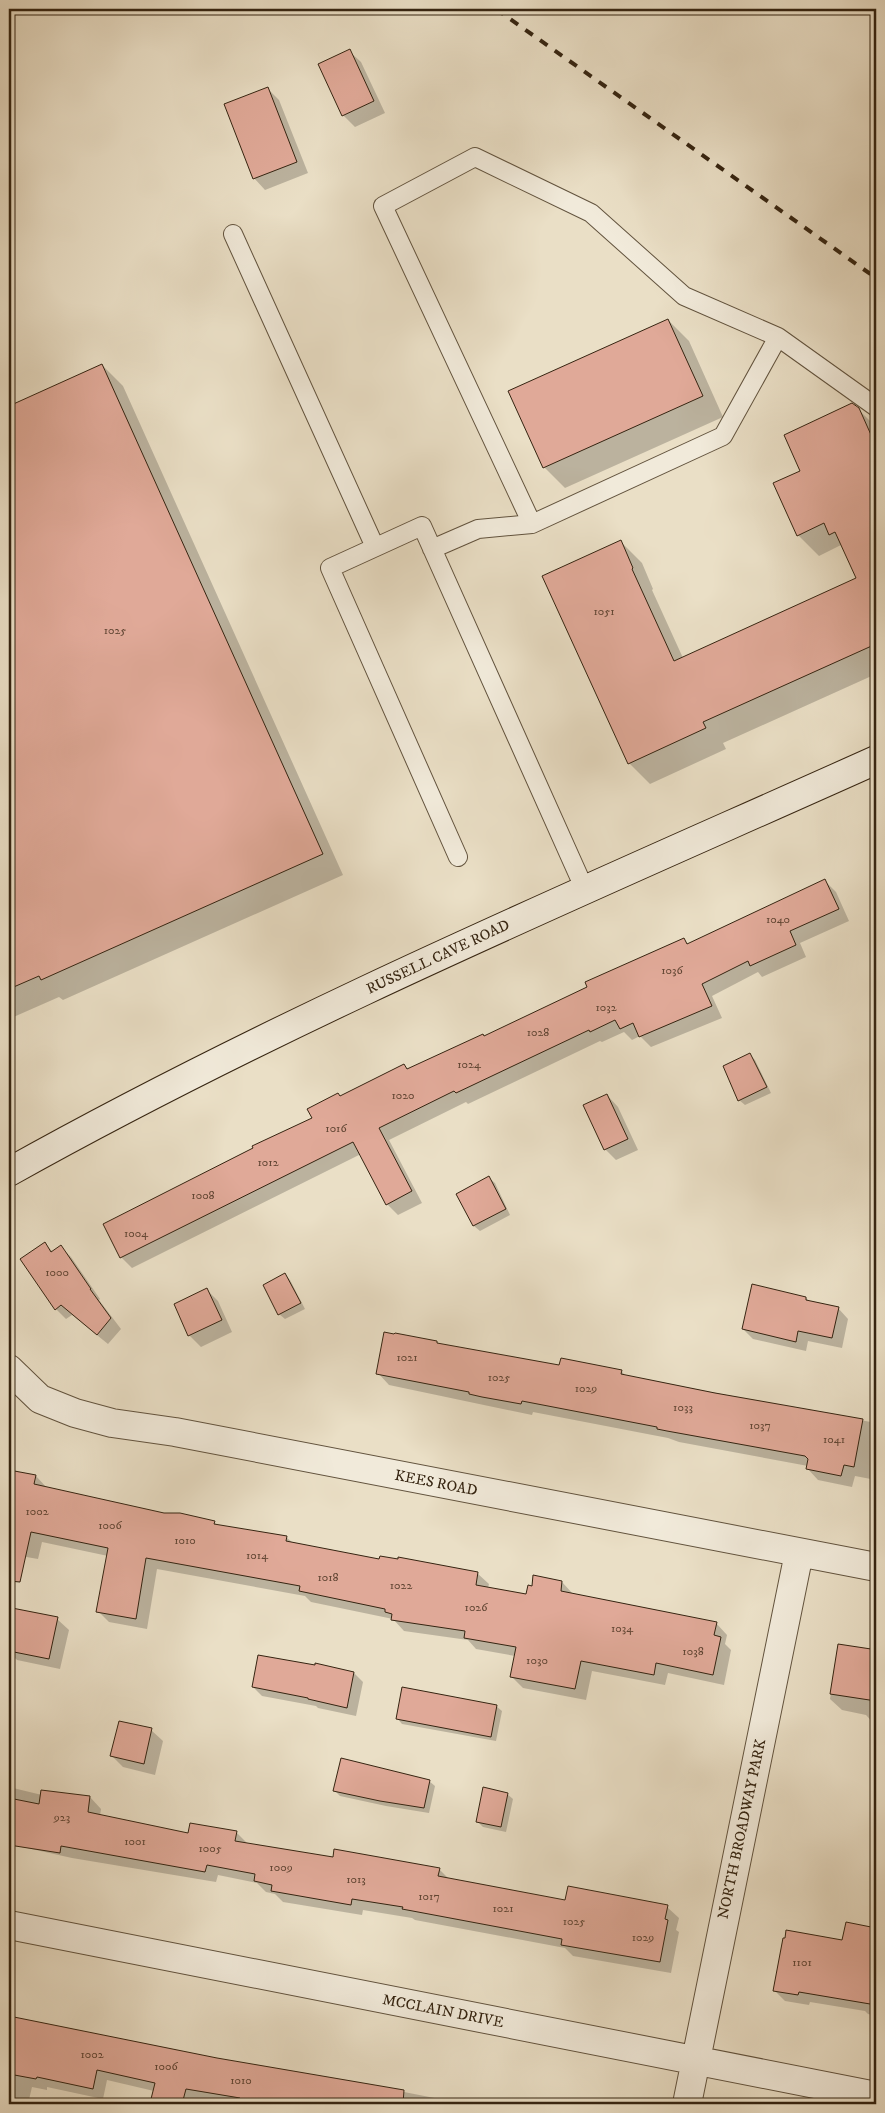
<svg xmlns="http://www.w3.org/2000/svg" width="885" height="2113" font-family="'IM FELL DW Pica',serif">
<rect width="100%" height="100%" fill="#eadfc6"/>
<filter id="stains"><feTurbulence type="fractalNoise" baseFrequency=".004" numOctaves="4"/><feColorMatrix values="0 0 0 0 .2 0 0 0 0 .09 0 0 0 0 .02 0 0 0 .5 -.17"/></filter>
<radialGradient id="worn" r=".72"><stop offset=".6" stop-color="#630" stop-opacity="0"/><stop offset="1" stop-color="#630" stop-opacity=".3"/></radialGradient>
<!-- shadow -->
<path fill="#0003" d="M349,51L361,62L385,113L355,127L343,115L319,65Z
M267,88L279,100L308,173L265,190L254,178Z
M668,320L689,341L723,417L565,488L544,467Z
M102,365L123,386L343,875L63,1000L59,997L9,1019V407Z
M858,409L876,427V674L723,743L726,749L650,784L629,763L621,542L642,563L653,589L652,590L683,658L858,578L845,549L841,545L819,556L798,535L802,472Z
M825,881L836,892L849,921L800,943L806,957L762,977L758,972L712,996L722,1018L651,1047L640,1036L632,1040L624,1032L602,1042L600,1041L468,1104L466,1102L389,1140L422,1203L398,1215L387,1204L361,1154L132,1268L121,1257L313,1119L341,1097L404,1065L409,1070L484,1038L684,939L689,945Z
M750,1055L755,1060L771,1093L745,1105L739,1100Z
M607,1095L618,1107L638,1150L616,1160L605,1149Z
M489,1178L495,1183L510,1215L480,1231L474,1226L458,1194Z
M45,1244L53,1252L61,1247L71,1257L100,1299L99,1300L121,1329L108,1344L72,1315L66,1319L56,1309Z
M285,1274L290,1280L305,1309L285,1319L279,1314Z
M207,1290L218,1301L232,1332L201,1347L189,1335Z
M806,1298L810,1302L838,1308L848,1319L842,1348L808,1341L806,1351L753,1339L743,1329Z
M437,1342L440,1345L560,1366L621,1371L626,1376L876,1423V1480L855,1476L852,1487L818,1480L807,1468L808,1466L679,1442L668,1438L533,1412L532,1415L389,1385L378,1373Z
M9,1471L36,1476L47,1488L164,1514L214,1522L218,1526L286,1537L293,1543L380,1561L477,1573L489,1584L488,1588L527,1595L533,1587L562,1582L573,1594L716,1623L727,1635L725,1644L731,1650L724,1685L668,1673L665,1685L592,1671L586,1700L523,1688L511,1676L515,1656L476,1649L468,1640L404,1631L393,1619L311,1602L305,1596L157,1569L147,1629L109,1622L98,1611L108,1556L42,1542L38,1559L9,1554Z
M13,1610L57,1619L69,1630L60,1669L17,1660L9,1652V1632Z
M839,1646L876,1653V1726L866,1715L842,1710L830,1699Z
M354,1673L363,1682L356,1716L318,1708L316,1706L262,1696L253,1687Z
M496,1706L502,1711L496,1741L402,1724L397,1718Z
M151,1730L163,1741L155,1775L123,1767L112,1756Z
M429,1781L435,1786L429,1813L386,1806L340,1796L334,1790Z
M9,1787L42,1795L90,1797L101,1809L100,1816L189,1835L236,1832L247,1843L334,1859L439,1869L450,1880L566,1902L667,1907L679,1918L676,1930L679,1932L671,1973L573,1956L565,1948L415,1920L412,1918L363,1910L362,1915L283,1902L275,1894L266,1892L257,1883L218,1875L216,1882L72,1858L9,1844Z
M507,1794L513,1799L506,1832L483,1827L477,1821Z
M847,1923L876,1929V2016L868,2014L865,2011L810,2002L809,2005L785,2001L774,1990L843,1941Z
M9,2017L216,2059L328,2077L465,2104H229L196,2099L195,2104H158L152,2098L154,2091L107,2080L103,2099L47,2087V2090L32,2087L28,2104H9Z"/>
<!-- building -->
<path fill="#e0a998" stroke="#352411" d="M350,49L374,101L342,116L318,64Z
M268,87L297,162L253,179L224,104Z
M668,319L703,396L543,468L508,391Z
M102,364L323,854L41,980L39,976L9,989V406Z
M852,403L859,408L876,446V644L703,722L706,728L628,764L542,576L621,540L633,568L632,569L674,661L856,578L835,532L829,535L824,523L797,536L773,483L800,471L784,435Z
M825,879L839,909L790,931L796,945L750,966L748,961L702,984L712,1006L639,1037L633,1023L620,1029L615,1020L590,1032L589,1030L456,1093L454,1091L379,1128L412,1191L386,1205L353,1142L120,1258L103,1224L253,1148L252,1146L312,1118L307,1109L338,1093L340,1096L404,1064L407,1069L483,1034L484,1036L587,987L585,982L684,938L687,944Z
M750,1053L767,1087L738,1101L723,1066Z
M607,1094L628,1139L604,1150L583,1105Z
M489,1176L506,1209L473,1226L456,1194Z
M45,1242L51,1252L61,1245L91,1289H90L111,1318L97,1335L61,1305L55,1310L20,1259Z
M285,1273L301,1303L278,1315L263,1285Z
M752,1284L806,1297V1300L839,1307L832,1338L798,1331L796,1342L742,1329Z
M207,1288L222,1320L188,1336L174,1304Z
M384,1332L394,1334L395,1333L437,1341V1343L559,1365L561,1358L622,1370L621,1374L715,1393L863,1419L854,1467L844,1465L841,1476L806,1469L808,1459L805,1456L667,1431L657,1429V1427L522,1401L521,1404L482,1397L469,1394V1392L376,1374Z
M9,1470L36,1475L34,1484L164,1513H180L215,1521L214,1524L287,1536L286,1541L379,1559L380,1556L398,1559V1557L478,1572L476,1585L526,1594L528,1585L532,1586L533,1575L562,1581L561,1591L717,1622L714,1635L721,1637L713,1675L656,1663L654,1675L581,1661L575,1689L510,1677L516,1647L464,1638L465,1631L391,1620L392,1614L385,1612V1609L299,1591L300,1586L146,1558L136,1619L96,1612L108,1548L31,1532L20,1582L9,1581Z
M12,1608L58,1617L49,1659L9,1651V1626Z
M838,1644L871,1649V1651L876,1652V1701L830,1694Z
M258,1655L315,1665V1663L354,1672L347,1708L308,1699V1698L252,1687Z
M402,1687L497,1705L491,1737L396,1719Z
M119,1721L152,1728L144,1764L110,1756Z
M341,1758L430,1780L424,1808L380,1801L333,1791Z
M483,1787L508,1793L501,1827L476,1822Z
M41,1790L90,1796L88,1812L188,1833L190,1823L237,1831L235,1841L333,1857L334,1849L440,1868L438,1876L565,1900L568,1886L668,1905L665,1919L668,1920L660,1962L561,1945L562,1939L402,1909L403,1907L352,1899L351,1905L271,1891L272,1885L254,1881L255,1874L207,1865L205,1872L61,1846L60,1853L9,1845V1798L39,1804Z
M846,1922L876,1928V2005L799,1992L798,1995L773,1991L783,1938H785L786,1930L842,1940Z
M9,2016L217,2058L404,2090L403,2104H239L240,2098L186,2089L182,2104H175L151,2099L155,2083L97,2070L93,2089L37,2077L36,2079L9,2074Z"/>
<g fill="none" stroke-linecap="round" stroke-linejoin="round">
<!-- lane casing -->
<g stroke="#62533e" stroke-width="20">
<path id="lane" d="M233,234L375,547
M532,524L383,206L475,157L591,213L684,296L778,337
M432,549L478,529L532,524L723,436L778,337L876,407
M458,857L330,568L422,526L585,890"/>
</g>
<!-- street casing -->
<g stroke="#62533e" stroke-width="30">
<path id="street" d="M9,1369L40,1399L75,1413L112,1423L175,1432L876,1567
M9,1925L876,2096
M687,2104L799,1553"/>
</g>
<!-- secondary casing -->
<g stroke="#352411" stroke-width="30">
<path id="secondary" d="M9,1172C288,1016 584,891 876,760"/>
</g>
<!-- lane -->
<use href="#lane" stroke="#f1eada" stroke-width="18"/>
<!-- street -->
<use href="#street" stroke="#f1eada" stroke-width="28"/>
<!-- secondary -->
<use href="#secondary" stroke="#f1eada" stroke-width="28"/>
<!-- rail -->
<path stroke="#352411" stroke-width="4" stroke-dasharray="9 9" stroke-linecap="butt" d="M496,9L876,278"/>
</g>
<g text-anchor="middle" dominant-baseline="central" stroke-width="4" stroke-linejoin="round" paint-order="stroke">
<!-- number labels -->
<g font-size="12" fill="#604533">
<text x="604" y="611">1051</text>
<text x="115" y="630">1025</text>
<text x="778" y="919">1040</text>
<text x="672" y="970">1036</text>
<text x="606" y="1007">1032</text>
<text x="538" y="1032">1028</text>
<text x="469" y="1064">1024</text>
<text x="403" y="1095">1020</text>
<text x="336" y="1128">1016</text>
<text x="268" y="1162">1012</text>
<text x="203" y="1195">1008</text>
<text x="136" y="1233">1004</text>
<text x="57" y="1272">1000</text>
<text x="407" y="1357">1021</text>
<text x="499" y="1377">1025</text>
<text x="586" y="1388">1029</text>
<text x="683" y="1407">1033</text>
<text x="760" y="1425">1037</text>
<text x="834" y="1439">1041</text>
<text x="37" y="1511">1002</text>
<text x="110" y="1525">1006</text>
<text x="185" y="1540">1010</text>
<text x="257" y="1555">1014</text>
<text x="328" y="1577">1018</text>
<text x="401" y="1585">1022</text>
<text x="476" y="1607">1026</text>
<text x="622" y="1628">1034</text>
<text x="693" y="1651">1038</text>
<text x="537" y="1660">1030</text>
<text x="62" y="1817">923</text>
<text x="135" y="1841">1001</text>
<text x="210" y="1848">1005</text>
<text x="281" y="1867">1009</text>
<text x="356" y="1879">1013</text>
<text x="429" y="1896">1017</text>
<text x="503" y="1908">1021</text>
<text x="574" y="1921">1025</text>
<text x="643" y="1937">1029</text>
<text x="802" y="1962">1101</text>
<text x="92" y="2054">1002</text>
<text x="166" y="2066">1006</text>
<text x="241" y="2080">1010</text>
</g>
<!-- street labels -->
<g font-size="15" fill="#352411" stroke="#f1eada">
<text transform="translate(438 957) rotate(-25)">RUSSELL CAVE ROAD</text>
<text transform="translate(436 1483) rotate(11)">KEES ROAD</text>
<text transform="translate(742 1829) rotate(-78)">NORTH BROADWAY PARK</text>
<text transform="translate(443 2011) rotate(11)">MCCLAIN DRIVE</text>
</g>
</g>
<!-- margin -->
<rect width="885" height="2113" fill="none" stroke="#eadfc6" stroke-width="30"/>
<rect x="10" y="10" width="865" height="2093" fill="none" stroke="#352411" stroke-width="2.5"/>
<rect x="15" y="15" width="855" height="2083" fill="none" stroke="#352411"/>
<rect width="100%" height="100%" filter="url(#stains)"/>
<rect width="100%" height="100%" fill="url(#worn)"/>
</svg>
